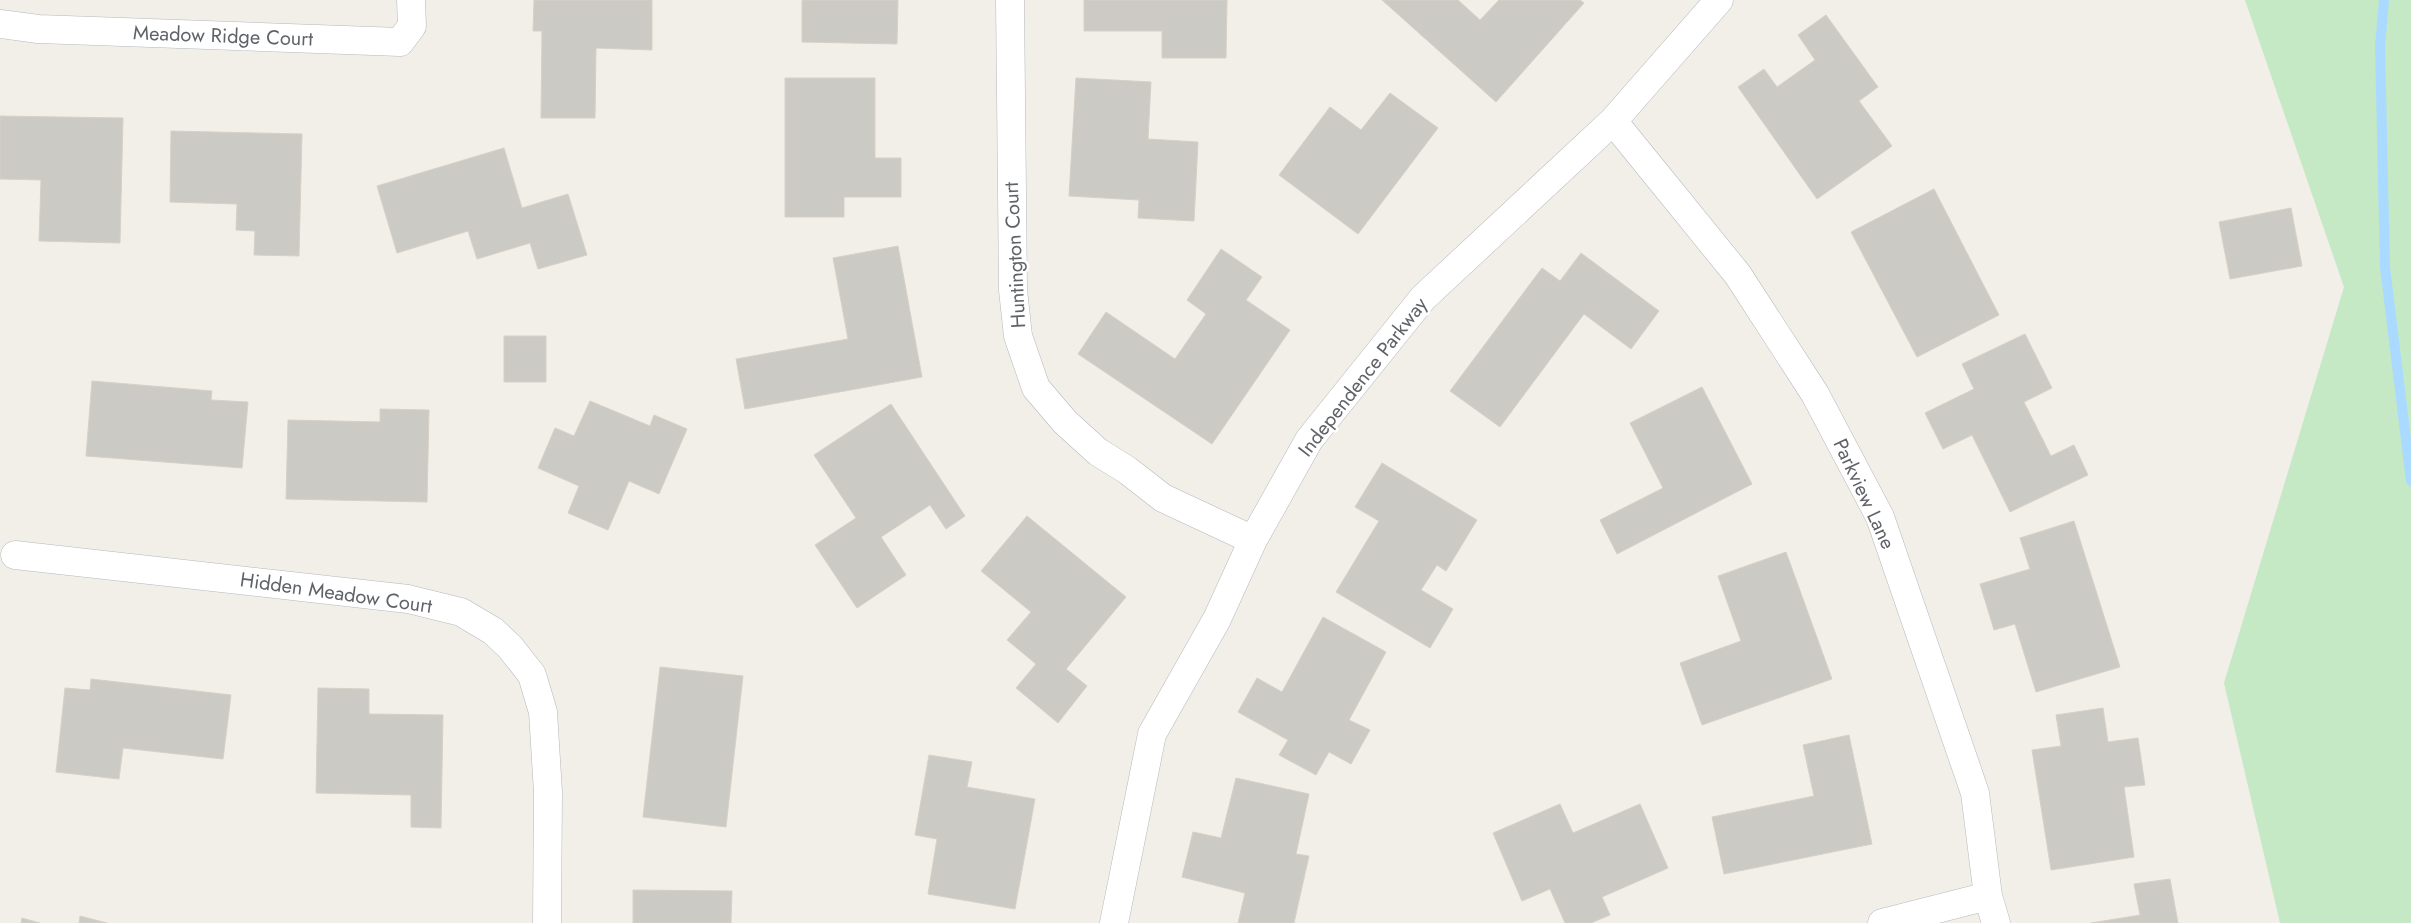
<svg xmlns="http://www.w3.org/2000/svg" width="2411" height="923" font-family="Jost,sans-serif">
<rect width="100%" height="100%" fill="#f1efe8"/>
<!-- green -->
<path fill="#c5e8c5" d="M2245,0H2411V923H2280L2224,683L2344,287Z"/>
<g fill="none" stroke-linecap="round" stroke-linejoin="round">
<!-- stream -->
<path stroke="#aadaff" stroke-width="10" d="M2384,0L2380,46L2385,267L2411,481"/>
</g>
<!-- building -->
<path fill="#cccac5" stroke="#d6d1c6" d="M534,0H652V50L596,48L595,118H541L542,31H533Z
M802,0H898L897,44L802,42Z
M1084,0H1227L1226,58H1162V31H1084Z
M1382,0H1458L1480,20L1499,0H1580L1584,3L1496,102Z
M1826,15L1878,87L1859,101L1892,146L1817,199L1738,87L1764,69L1777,87L1815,60L1798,35Z
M785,78H875V158H901V197H844V217H785Z
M1076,78L1151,82L1148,139L1198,142L1194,221L1138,218L1139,200L1069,196Z
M1390,93L1438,128L1358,234L1279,175L1330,107L1361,130Z
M0,116L123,118L120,243L39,241L41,180L0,179Z
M171,131L302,134L299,256L254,255L255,231L236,230L237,204L170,202Z
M504,148L522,208L568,194L587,255L538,269L530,243L477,259L468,231L397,253L377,186Z
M1934,189L1999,315L1917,357L1851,232Z
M2291,208L2302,266L2230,279L2219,222Z
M898,246L922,377L745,409L736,359L848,339L833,258Z
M1221,249L1262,277L1246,300L1290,330L1212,444L1078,354L1106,312L1175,359L1206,314L1187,300Z
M1581,253L1659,311L1631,349L1584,314L1500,427L1450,391L1542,268L1560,281Z
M2025,334L2052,388L2024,402L2051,456L2074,445L2088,475L2010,512L1972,435L1943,449L1925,413L1974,389L1962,364Z
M504,336H546V382H504Z
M92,381L212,391L211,400L248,402L242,468L86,456Z
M1702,387L1752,484L1617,554L1600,520L1663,488L1630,423Z
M590,401L650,426L654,415L687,429L659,494L629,481L608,530L568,513L579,486L538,468L555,428L574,436Z
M891,404L965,516L946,529L930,505L881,537L906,575L857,608L815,545L856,518L814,455Z
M380,409L429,410L427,502L286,499L288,420L380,422Z
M1382,463L1477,520L1446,571L1437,565L1421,590L1453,609L1430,648L1336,592L1379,521L1355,507Z
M1027,516L1126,597L1066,669L1087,686L1058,723L1016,688L1036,664L1007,640L1031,612L981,571Z
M2074,521L2120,667L2036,692L2015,624L1994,630L1980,584L2030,569L2020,538Z
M1786,552L1832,679L1702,725L1680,663L1741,641L1718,576Z
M1323,617L1386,652L1349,720L1370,730L1351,764L1329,752L1316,775L1279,755L1288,740L1238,712L1257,678L1282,692Z
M660,667L743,676L726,827L643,817Z
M91,679L231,695L223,759L123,748L119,779L56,772L65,688L90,690Z
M318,688L369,689V714L443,715L441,828L411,827V795L316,793Z
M2103,708L2108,742L2138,738L2145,785L2124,787L2134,857L2051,870L2032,750L2061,746L2056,715Z
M1849,735L1872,844L1724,874L1712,817L1814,796L1803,745Z
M929,755L972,762L967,787L1035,799L1015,909L928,894L937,839L915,835Z
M1236,778L1309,794L1296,854L1309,856L1294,923H1238L1245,893L1182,877L1193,832L1221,838Z
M1560,804L1573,833L1640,804L1668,868L1602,897L1610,915L1591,923H1565L1550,889L1522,901L1493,833Z
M2170,879L2178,923H2091L2140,915L2134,884Z
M633,890L732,891L731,923H633Z
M80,916L107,923H79Z
M22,918L40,923H21Z"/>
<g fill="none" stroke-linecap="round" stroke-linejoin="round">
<!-- minor casing -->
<g stroke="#b5b8bc" stroke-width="29">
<path id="minor" d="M1010,0L1013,290L1018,336L1036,388L1065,422L1098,452L1127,470L1163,498L1253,540
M0,24L38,29L400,42L412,26L411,0
M1613,121L1738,275L1815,394L1880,517L1975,793L1988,896L1996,923
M15,555L408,599L461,612L493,631L510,647L532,675L543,712L548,792L547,923
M1114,923L1152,734L1217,619L1253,540L1309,440L1423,298L1613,121L1719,0
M1882,923L1988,896"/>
</g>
<!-- minor -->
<use href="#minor" stroke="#fff" stroke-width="28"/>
</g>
<g text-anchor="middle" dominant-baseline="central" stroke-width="5" stroke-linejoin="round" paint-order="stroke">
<!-- street labels -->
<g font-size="20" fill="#5f6368" stroke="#fff">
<text transform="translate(223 36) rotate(2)">Meadow Ridge Court</text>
<text transform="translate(1015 255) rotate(-93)">Huntington Court</text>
<text transform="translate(1363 377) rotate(-52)">Independence Parkway</text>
<text transform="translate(1864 494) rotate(65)">Parkview Lane</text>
<text transform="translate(336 593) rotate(8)">Hidden Meadow Court</text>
</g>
</g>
</svg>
